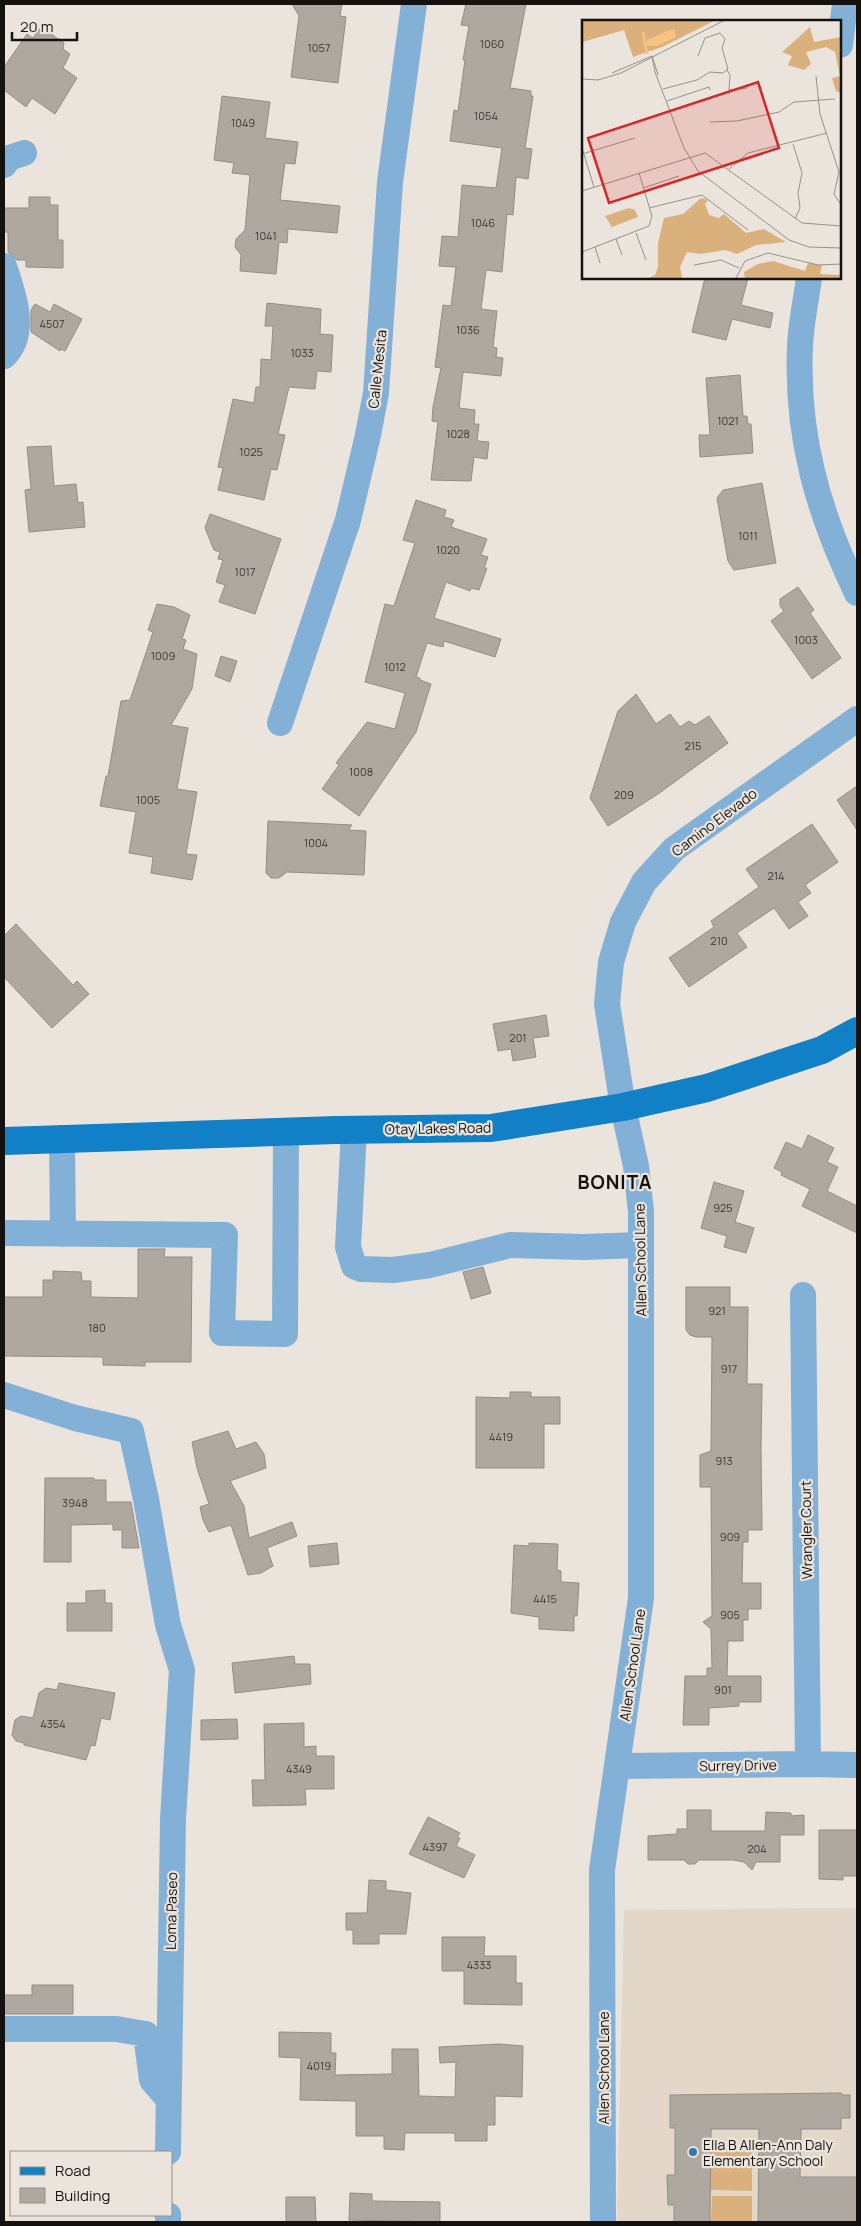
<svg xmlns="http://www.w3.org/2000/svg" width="861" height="2226" font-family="Manrope,sans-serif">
<rect width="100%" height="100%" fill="#ebe4dc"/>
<!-- built -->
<path fill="#e3d7c9" d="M857,1908V2222H617L624,1910Z"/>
<!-- green -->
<path fill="#dab17d" d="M711,2151L752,2152V2191L711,2190Z
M712,2196H752V2222H711Z"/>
<!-- building -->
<path fill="#afa8a0" stroke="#948d85" d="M292,4H342L340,16L346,17L338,83L291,77L299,16Z
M466,4H526L510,88L531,91V96H533L525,148L532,149L528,179L516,177L513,215L507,214L502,272L486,270L481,309L497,311L493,347L497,348L496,357L503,358L501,376L463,372L459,408L475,410L474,424H479L477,441L489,442L487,459L474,457L471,481L431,480L438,422L432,421L433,407L441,368L435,367L443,305L451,306L456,267L439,266L442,236L458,237L462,185L496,188L502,148L450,141L454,110L458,111L465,60H463L469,26L461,25Z
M41,27L64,43L63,49L70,54L63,68L77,78L55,114L32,98L26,107L4,90V67L27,34L33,38Z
M222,96L270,102L265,138L298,142L295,164L285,163L280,200L340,206L337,233L288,229L287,243L279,242L276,274L240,271L241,255L235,247L236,239L245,230L250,175L232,173L234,163L214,160Z
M29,197H50V205H58V240H63V268L26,267V260H17L8,252V232H4V208H29Z
M705,278H748L741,305L773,313L770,328L732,319L726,340L692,332Z
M267,303L321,309L320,334L333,335L331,372L317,371L315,389L289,387L278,434L285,435L277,470L271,469L264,500L218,490L223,468L218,467L233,399L254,403L256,387H260L261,359L271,360L273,326H265Z
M35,304L50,312L54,304L82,319L65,351L61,349L60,351L31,332V310Z
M740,375L743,416H747L748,424H751L753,453L700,457L699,435H710L706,378Z
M51,446L54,486L76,484L78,503L83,502L85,527L29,532L25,490L31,489L27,447Z
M762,483L776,563L734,570L728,561L717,498L723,490Z
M416,500L446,510L444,517L454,520L451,527L487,539L481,555L488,557L484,568H487L479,590L471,588L470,591L446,582L434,618L501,639L495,657L444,641L443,647L427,643L416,677L420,678V680L431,684L416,732L359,816L322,789L339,765L336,763L367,722L395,729L405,693L365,682L385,604L394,606L415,543L403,540Z
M210,514L281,539L255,614L219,602L225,585L216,582L223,560L218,559L220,552L214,550L205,528Z
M798,587L814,610L810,613L841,658L812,679L771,621L784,611L780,606V599Z
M157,604L174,607L190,615L182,639L186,640L183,649L197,654L192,689L171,725L188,728L177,789L197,792L186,854L197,855L192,880L151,873L153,857L129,853L136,812L100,806L106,776H108L121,701L130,700L153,632L148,630Z
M221,656L237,661L230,682L215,676Z
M636,694L656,724L670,714L680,727L689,721L695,725L709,716L728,743L658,794L608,826L590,798L618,711Z
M857,786V830L837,800Z
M268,821L352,825L348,830L366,831L364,875L287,872L279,878H271L266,873Z
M812,824L838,862L805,885L811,893L798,902L808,916L789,929L774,908L737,933L747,947L689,987L669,958L714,927L711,921L759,887L746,869Z
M16,924L73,985L77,981L89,994L52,1028L4,977V936Z
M546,1015L549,1036L533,1038L536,1057L513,1061L511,1049L498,1051L493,1024Z
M808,1135L834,1148L827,1162L838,1167L827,1191L857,1206V1233L802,1206L810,1189L781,1175L782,1172L774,1168L786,1142L802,1149Z
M714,1182L744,1191L735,1222L754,1228L746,1253L724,1247L727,1236L701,1228Z
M138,1249H165L164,1257H192L191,1362H145V1366L103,1365V1357L4,1356V1297H43V1280H53V1271L81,1272L82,1281H91V1297L138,1298Z
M483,1267L491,1293L471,1299L463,1272Z
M686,1287H730V1307H748L747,1384H762L761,1449L762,1530H748V1542H743L742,1583H761V1609H748V1620H743V1641H728L727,1676H761V1702H739V1706L709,1708V1725H683L685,1676H707V1668H712L711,1629L703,1622L712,1616L711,1487H700V1455L711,1451L712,1337H696L690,1335L686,1330Z
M510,1392H531V1397H560V1424H544V1468H476V1397L510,1398Z
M228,1431L236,1449L256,1442L264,1454L266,1468L230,1481L244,1506L249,1538L292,1522L297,1536L267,1548L273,1566L261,1573L248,1575L231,1525L209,1532L203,1520L200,1507L209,1504L197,1468L192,1442Z
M45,1478H94V1480H106V1502H131L139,1548H122V1530H113V1524L71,1525V1562H44Z
M337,1543L339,1564L310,1567L308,1546Z
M529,1543L558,1544L557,1570L561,1571V1582L579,1583L577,1616H574V1631L539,1629V1617L511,1613L514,1545L529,1546Z
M105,1590V1603H112V1631H67V1603H86V1591Z
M294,1656L295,1664H310L311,1684L235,1693L232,1663Z
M59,1683L115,1693L110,1720L101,1718L95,1746L91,1745L86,1760L24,1745V1743L16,1741L12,1735L15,1720L21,1716L33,1718L39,1693L46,1688L57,1690Z
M237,1719L238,1739L201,1740V1720Z
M304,1723V1747L316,1746V1756H334V1789H305L306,1805L253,1806L252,1780H265L264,1724Z
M687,1810H711V1831H765L766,1812L791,1813V1816L804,1815V1835H780V1862H756L752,1870L744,1862L733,1860H699L695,1864H688L684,1860H648V1836L677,1834V1829H687Z
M428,1817L460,1833L457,1837L460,1838L456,1846L475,1855L464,1878L409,1854Z
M819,1830H857V1876H843V1880L819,1879Z
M369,1880L386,1881V1890L411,1893L406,1934H379V1944H353V1930H346V1913H367Z
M442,1937H485L484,1956H516V1983H522V2005L464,2004V1971H442Z
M32,1985H73V2014H4V1995H32Z
M279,2032L331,2033V2053H336L335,2075L392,2074V2049H418L419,2096L455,2097L456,2062L440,2063L439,2047L500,2044L523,2046L522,2097L495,2096V2125H487V2141H455V2133H405L404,2150L384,2149V2136H356V2101L300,2100L301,2058L279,2057Z
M841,2093L842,2095H850V2118H841V2129H801L800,2177H857V2222H758L759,2129H711L710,2222H674V2205H668L667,2175H675V2128H670V2095Z
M350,2193L372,2194V2201L440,2202V2222L349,2220Z
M286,2197H315L316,2222H286Z"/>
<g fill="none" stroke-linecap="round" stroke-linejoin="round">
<!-- minor -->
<path stroke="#83b0d7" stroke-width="26" d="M840,45L845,4
M4,165L9,158L24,153
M4,266C13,293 28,333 4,356
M809,278C806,300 801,323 800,346C796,436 818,512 857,593
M280,723L348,520L368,435L376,393L390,182L414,4
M354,1130L348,1247L354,1266L361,1269L393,1270L430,1265L510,1245L583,1247L641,1245
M62,1138L63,1234
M4,1233L225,1235L222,1333L285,1334L286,1131
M803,1295L808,1764
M4,1395L75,1418L131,1431L146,1499L168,1625L182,1670L173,1819L168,2152
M618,1766L808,1764L857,1765
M4,2029H116L146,2034L152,2080L164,2094
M168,2215V2222
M603,2222L602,1870L641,1598V1212L636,1166L623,1107L607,1004L611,962L623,922L644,882L674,849L857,719"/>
<!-- major -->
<path stroke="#1280c6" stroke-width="28" d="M4,1141L336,1130L491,1128L623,1107L707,1088L822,1050L857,1031"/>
</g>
<!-- markers -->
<circle fill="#3378ae" stroke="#ebe4dc" stroke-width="2" cx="693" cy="2152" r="5"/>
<g text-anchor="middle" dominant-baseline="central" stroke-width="4.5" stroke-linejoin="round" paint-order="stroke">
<!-- number labels -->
<g font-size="11" fill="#3b3733">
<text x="492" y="43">1060</text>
<text x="319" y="47">1057</text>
<text x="486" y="115">1054</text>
<text x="243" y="122">1049</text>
<text x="483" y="222">1046</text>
<text x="266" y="235">1041</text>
<text x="52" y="323">4507</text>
<text x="468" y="329">1036</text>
<text x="302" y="352">1033</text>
<text x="728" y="420">1021</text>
<text x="458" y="433">1028</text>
<text x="251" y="451">1025</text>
<text x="748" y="535">1011</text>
<text x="448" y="549">1020</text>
<text x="245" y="571">1017</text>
<text x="806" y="639">1003</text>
<text x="163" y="655">1009</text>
<text x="395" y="666">1012</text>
<text x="693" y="745">215</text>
<text x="361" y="771">1008</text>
<text x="624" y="794">209</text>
<text x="148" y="799">1005</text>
<text x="316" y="842">1004</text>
<text x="776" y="875">214</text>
<text x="719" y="940">210</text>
<text x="518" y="1037">201</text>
<text x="723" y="1207">925</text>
<text x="717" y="1310">921</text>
<text x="97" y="1327">180</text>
<text x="729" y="1368">917</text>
<text x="501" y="1436">4419</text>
<text x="724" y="1460">913</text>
<text x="75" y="1502">3948</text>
<text x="730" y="1536">909</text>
<text x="545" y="1598">4415</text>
<text x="730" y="1614">905</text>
<text x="723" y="1689">901</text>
<text x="53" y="1723">4354</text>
<text x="299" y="1768">4349</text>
<text x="435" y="1846">4397</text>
<text x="757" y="1848">204</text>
<text x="479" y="1964">4333</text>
<text x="319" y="2065">4019</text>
</g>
<!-- street labels -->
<g font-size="14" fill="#14110f" stroke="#ebe4dc">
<text transform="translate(377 369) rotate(-84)">Calle Mesita</text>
<text transform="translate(714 822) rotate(-37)">Camino Elevado</text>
<text transform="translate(438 1128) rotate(-1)">Otay Lakes Road</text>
<text transform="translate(640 1260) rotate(-91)">Allen School Lane</text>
<text transform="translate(806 1530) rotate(-91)">Wrangler Court</text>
<text transform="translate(632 1665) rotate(-82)">Allen School Lane</text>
<text transform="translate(738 1765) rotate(-1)">Surrey Drive</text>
<text transform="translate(171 1911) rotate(-89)">Loma Paseo</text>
<text transform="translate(603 2068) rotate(-90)">Allen School Lane</text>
</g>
<!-- poi labels -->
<g font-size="14" fill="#14110f" stroke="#ebe4dc" text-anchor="start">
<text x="703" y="2144">Ella B Allen-Ann Daly<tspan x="703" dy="16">Elementary School</tspan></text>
</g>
<!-- district labels -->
<g font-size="19" font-weight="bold" letter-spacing="1" fill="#14110f" stroke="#ebe4dc">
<text x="615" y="1182">BONITA</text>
</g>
</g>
<!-- overview -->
<g transform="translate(582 20)">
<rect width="259" height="259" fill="#ebe4dc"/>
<path d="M0,0H134L80,27L51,37L42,10L0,22ZM228,7L232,22L259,17V73L254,71L250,58L258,56L253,32L244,27L224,32L229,44L222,50L206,45L210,36L200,32ZM119,178L126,180L123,184L127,195L137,198L142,194L164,213L182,209L204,222L174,225L155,234L143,230L118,234L105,232L98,247L100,258H67L73,255L76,247V223L82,198L101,194ZM47,188L53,190L56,197L30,207L23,196ZM191,241L223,251L226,243L240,245L238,254L259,255V258H163L162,252L176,244Z" fill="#dab17d"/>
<path d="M87,10H93L94,17L75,26H65V20Z" fill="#f8c380"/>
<path fill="none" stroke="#f8c380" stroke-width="2.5" d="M61,12L65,34"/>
<path fill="none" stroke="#95908a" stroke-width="1" d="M70,36L73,52L102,128L116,151L207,220L227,227L259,228M70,36L76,55M145,50L148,55L147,70L165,68M30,53L70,36M234,56L238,94L257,152L252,174L259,185M0,59L16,60L39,53L143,0M81,69L115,60L128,52L141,53L146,49L140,28L143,19L138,13L123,18L116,36M85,81L127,67L128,70M128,102L155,101L197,92L212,82L253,79M211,124L220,153L216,173L218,188L213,199M0,128L12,167M0,134L53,118M147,149L166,133L245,113M61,168L97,156M0,171L123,133L220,203L259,206M67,188L120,175L166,210M54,213L64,240M34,219L40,235M13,227L18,243M0,232L67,206L70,196L57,153M112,245L139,240L157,248M154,258L163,241L186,233L236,245L259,244"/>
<path fill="#d62828" fill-opacity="0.15" stroke="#d62828" stroke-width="2.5" d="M176,62L197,128L27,183L6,118Z"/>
<rect width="259" height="259" fill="none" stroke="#14110f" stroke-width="2.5"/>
</g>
<!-- border -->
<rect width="861" height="2226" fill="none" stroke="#14110f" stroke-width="10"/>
<!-- legend -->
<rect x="10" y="2151" width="162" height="65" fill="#ebe4dc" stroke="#95908a"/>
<rect x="20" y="2167" width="25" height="8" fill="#1280c6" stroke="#95908a"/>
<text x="55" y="2176" font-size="15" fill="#14110f">Road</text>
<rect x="20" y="2188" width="25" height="15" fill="#afa8a0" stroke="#95908a"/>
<text x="55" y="2201" font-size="15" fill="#14110f">Building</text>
<!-- scale -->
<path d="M12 32v8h65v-8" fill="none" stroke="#14110f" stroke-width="2.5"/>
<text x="20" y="32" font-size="15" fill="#14110f" stroke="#ebe4dc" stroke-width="4" paint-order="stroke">20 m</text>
</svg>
